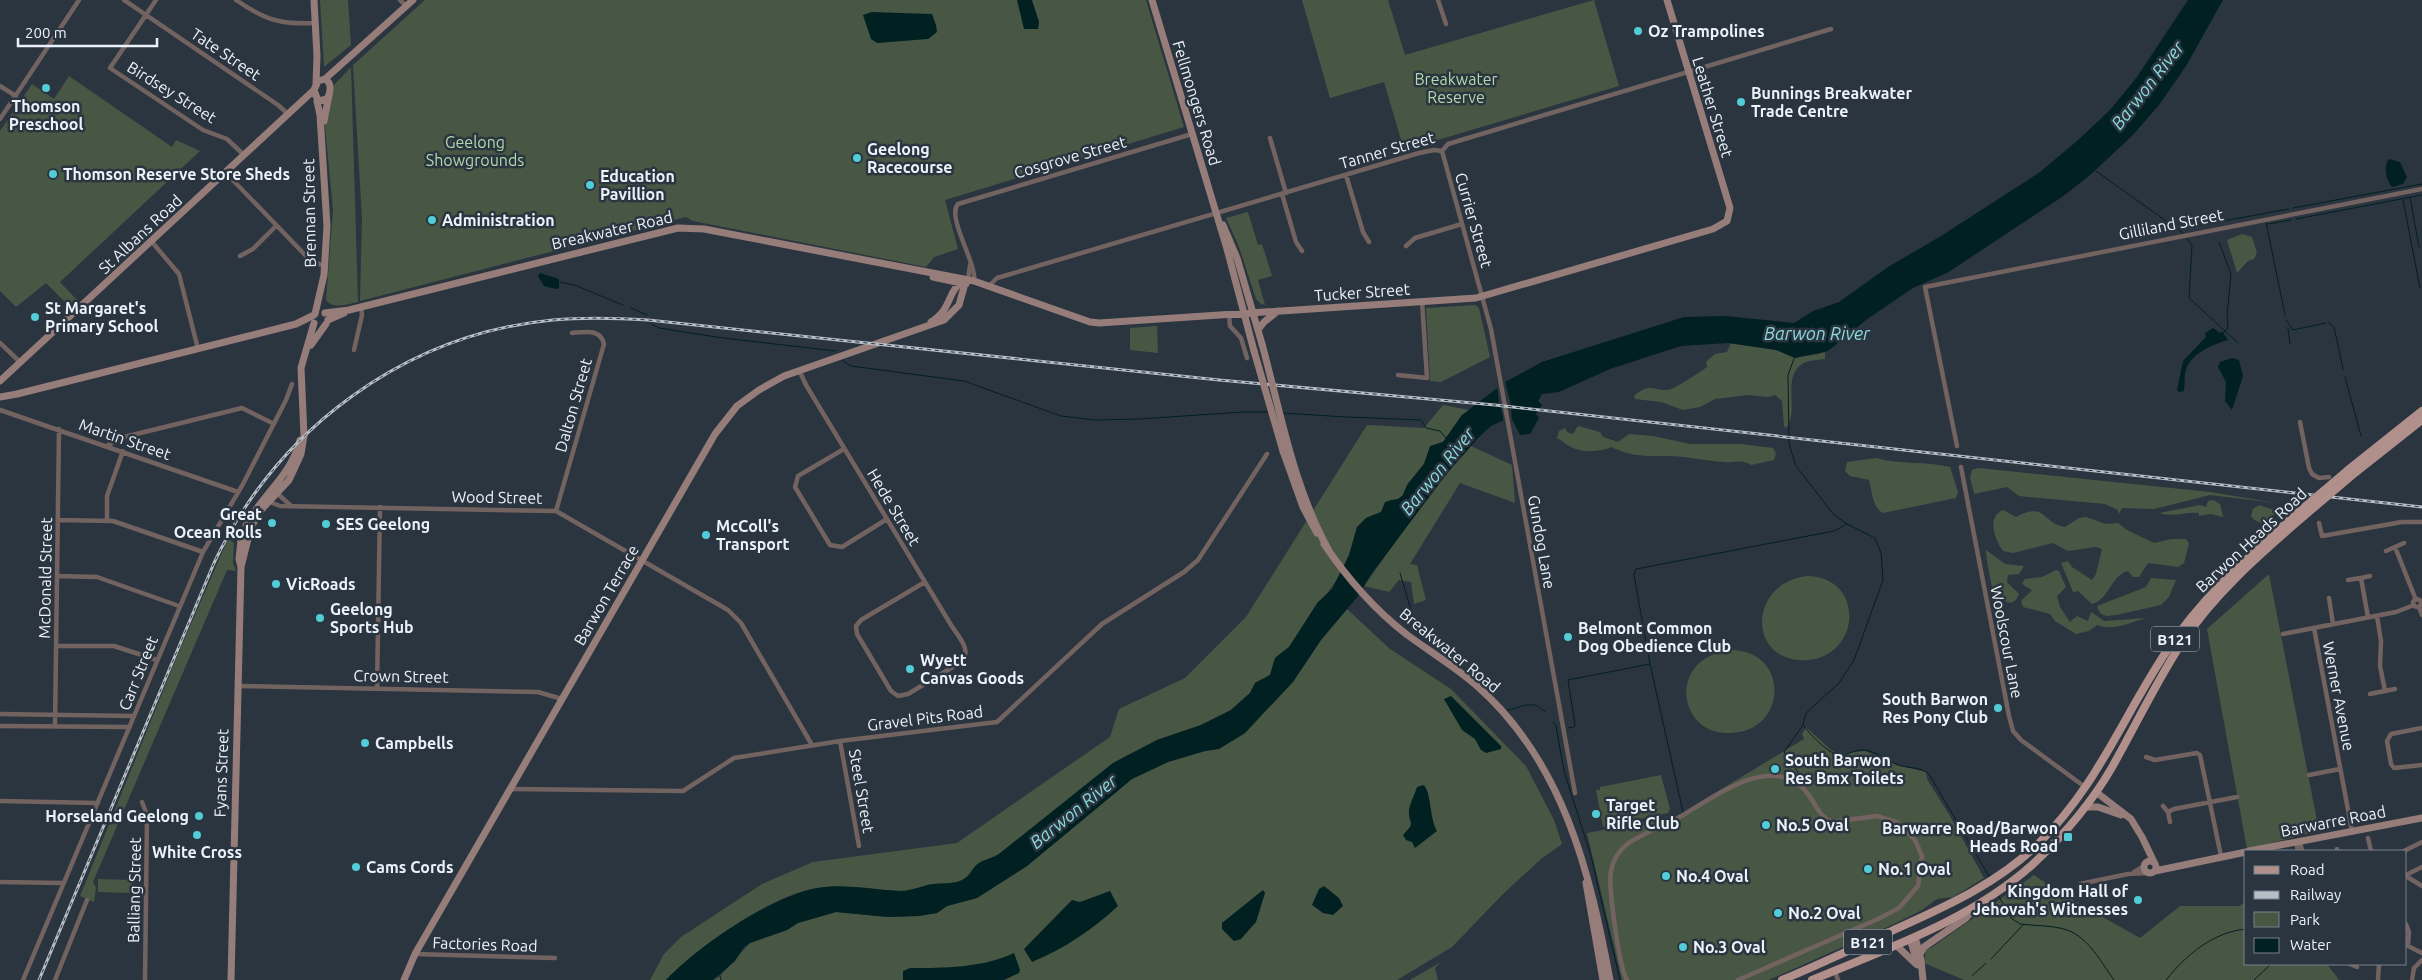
<svg xmlns="http://www.w3.org/2000/svg" width="2422" height="980" font-family="Ubuntu,sans-serif">
<rect width="100%" height="100%" fill="#2b3540"/>
<!-- green -->
<path fill="#485744" d="M320,0H348L351,45L324,67Z
M425,0H1146L1184,127L945,200L958,249L934,257L926,267L693,221L686,217L360,301L362,218L353,65Z
M1302,0H1388L1405,55L1594,0L1619,86L1404,150L1384,82L1330,98Z
M351,67L358,302C347,304 334,310 326,300L333,210L325,127L333,86Z
M69,76L172,147L176,140L200,151L60,282L78,301L71,308L46,283L16,307L0,291V131L32,84L54,99Z
M1248,212L1258,245L1262,244L1272,276L1258,280L1265,305L1261,304L1256,299L1239,247L1226,218Z
M2242,234L2252,237L2257,253L2254,259L2248,261L2237,273L2227,240Z
M1475,305L1479,308L1490,357L1441,382L1430,381L1426,308Z
M1157,326L1158,353L1130,350V328Z
M1731,343L1777,350L1795,358C1806,355 1815,356 1825,352V359C1818,360 1808,360 1802,364C1781,379 1800,411 1786,428L1784,426L1782,401L1775,395L1768,397L1748,395L1715,399L1700,407L1683,410L1661,402L1635,399L1634,396C1650,382 1653,391 1668,390C1675,389 1700,372 1707,367L1706,362L1715,354L1727,352Z
M1443,405L1469,410L1478,405L1503,420L1498,423L1462,415L1443,442L1430,447L1424,464L1407,485L1403,495L1398,499L1389,500L1381,512L1366,518L1357,527L1349,555L1341,574L1323,599L1318,602L1289,647L1275,658L1270,675L1255,683L1250,693L1231,710L1201,725L1157,740L1113,763L999,854C993,858 985,860 979,863C971,868 972,876 960,881C951,884 944,883 934,884C923,885 912,891 901,891C873,890 845,884 817,888C773,894 696,948 666,980H650L664,954L681,937L762,884L813,862L957,843L1110,737L1119,709L1185,678L1246,617L1367,425L1424,428Z
M1578,426L1600,432L1603,437L1618,442L1629,434L1653,436L1690,444H1741L1773,448L1776,453L1774,460L1751,465C1742,459 1736,463 1725,462C1706,461 1687,456 1667,456C1645,456 1633,457 1611,447C1601,452 1582,453 1571,447C1566,445 1562,440 1557,438L1559,431L1565,428L1567,432L1573,434Z
M1471,446L1512,465L1515,503L1460,483L1410,564L1417,565L1426,600L1414,604L1411,582L1399,580L1389,592L1364,586L1429,495Z
M1876,458C1900,465 1926,461 1950,467L1958,492L1956,498L1883,513C1872,507 1872,491 1869,480L1850,476L1845,471L1847,462Z
M1978,468L2210,492L2277,503L2210,495L2154,509L2122,508L2119,514L2118,510L2105,504L2019,496L2007,487L1974,494L1970,477L1972,470Z
M2213,500L2220,504L2223,517L2211,514L2199,516V513C2186,511 2176,518 2159,513L2200,505L2206,507L2208,501Z
M2259,505L2274,510L2275,514L2269,523C2263,523 2255,523 2251,516L2253,509Z
M2003,510L2016,517C2047,501 2041,523 2065,527L2079,518L2086,517L2106,524L2118,523L2127,530L2154,543L2172,539H2186L2189,543L2184,563L2178,567L2148,563L2139,577H2133L2128,571C2111,575 2109,600 2092,604L2078,591L2073,592L2061,563L2068,561L2072,567L2092,580L2096,574L2102,549L2096,547L2068,551L2053,543L2013,553L2003,551C1995,540 1986,517 2003,510Z
M228,539L234,543L233,563L236,571L227,570L93,882L96,888L94,902L80,896L178,654Z
M1986,550L2005,564L2024,566L2019,574L2008,575L2007,582L2019,594L2016,600L2011,603L1994,598C1993,590 1985,554 1986,550Z
M2056,570L2059,571L2066,587L2057,596L2060,607L2070,622L2077,616L2088,621L2091,612L2104,621L2146,618C2130,623 2112,631 2097,625L2089,631L2076,634L2055,621L2050,614L2023,607L2021,601L2032,590L2022,584L2025,579L2042,577Z
M2269,574L2319,831L2247,849L2207,629Z
M1807,576C1869,577 1860,665 1799,660C1747,656 1750,583 1807,576Z
M2151,578L2176,580L2169,597L2161,605L2116,615L2106,616L2100,613L2097,606L2146,587Z
M1347,609L1390,649L1451,689L1526,766L1554,820L1562,844L1541,859L1503,894L1452,947L1397,980H713L720,976L750,943L787,930L798,923L836,912L888,917L919,916L937,913L947,906L977,898L1027,866L1132,779L1168,762L1205,751L1219,749L1245,733L1301,670L1321,640Z
M1731,650C1791,650 1789,736 1725,733C1677,731 1668,657 1731,650Z
M1806,727L1831,750L1839,754L1865,751L1897,765L1926,772L1927,779L1950,816L1984,878L1953,897L1937,899L1922,910L1894,924L1769,980H1622L1587,833L1677,816L1804,739L1802,734Z
M1661,775L1670,809L1668,813L1603,827L1596,790H1600V787Z
M2034,875L2062,894L2140,938L2180,906H2239L2246,902V964H2327L2339,980H1964L1924,963L1926,949L1931,948Z
M98,879L132,880V893L98,892Z
M1441,962L1435,968L1438,980H1410Z"/>
<!-- water -->
<path fill="#002021" d="M1017,0H1032L1039,22L1038,29H1024Z
M2188,0H2223L2186,66L2159,105L2132,136L2089,176L2062,197L1947,273L1913,288L1866,320L1828,351L1795,358L1776,350L1728,343L1681,346L1610,369L1559,392L1542,394L1538,401L1542,405L1536,414L1539,418L1530,434L1520,435L1511,417L1491,426L1478,438L1448,472L1372,573L1358,596L1321,640L1293,682L1245,733L1219,749L1205,751L1168,762L1132,779L1027,866L977,898L947,906L937,913L919,916L888,917L836,912L798,923L787,930L750,943L744,947L735,961L713,980H666C700,945 768,898 817,888C844,883 874,890 901,891C912,891 923,885 934,884C944,883 951,884 960,881C972,876 971,868 979,863C985,859 993,858 999,854L1113,763L1157,740L1201,725L1231,710L1250,693L1255,683L1270,675L1275,658L1289,647L1318,602L1332,589L1349,555L1357,527L1366,518L1381,512L1385,502L1398,499L1403,495L1407,485L1424,464L1430,446L1443,442L1462,415L1505,382L1542,362L1684,317L1725,316L1794,323L1813,311L1839,302L1888,267L1941,236L2040,172L2077,141L2110,110L2137,77Z
M872,12L932,14L936,25L937,32L928,39L877,43L871,39L863,15Z
M2389,159L2400,162L2407,177L2403,184L2392,187C2386,179 2383,167 2389,159Z
M540,273L559,279V288L556,289L544,286L538,276Z
M2213,328L2220,333L2222,331L2228,340C2213,344 2190,354 2186,370C2184,376 2185,384 2184,391L2179,392L2177,390L2183,361L2206,337L2205,333Z
M2232,358L2239,360L2243,376L2232,410L2225,401L2226,382L2218,367L2220,362Z
M1451,696L1501,746V749L1486,753L1481,750L1475,739L1462,730L1444,699Z
M1424,785C1432,796 1429,816 1437,831L1415,848L1412,842L1406,840L1403,835C1417,821 1408,824 1409,810C1410,803 1415,794 1417,787Z
M1324,886L1339,898L1343,906L1333,915L1323,913L1312,905L1319,889Z
M1263,890L1265,893L1256,922L1241,939L1234,941L1222,929V923Z
M1110,891L1118,906C1093,929 1064,949 1032,962L1024,949L1072,900L1080,902Z
M1014,953L1020,970L1019,973L1004,980H903V971L910,968C944,968 982,968 1014,953Z"/>
<!-- pier -->
<path fill="#2b3540" d="M1505,380L1511,406L1542,409L1541,411L1511,408L1512,421L1510,420L1504,423L1501,408L1499,406L1475,404H1499L1497,384Z"/>
<g fill="none" stroke-linecap="round" stroke-linejoin="round">
<!-- stream -->
<path stroke="#002021" stroke-width="1" d="M2096,171L2183,233
M2410,197L2419,247
M2403,200L2420,288
M2293,208L2422,184
M2296,219L2422,195
M2266,222L2285,315
M2268,224L2291,220
M2179,229L2289,209
M2187,239L2192,245L2189,298L2238,343
M2219,242L2231,274L2227,315L2228,328L2223,333
M560,282L574,285L623,305
M631,308L647,315
M2286,320L2293,330L2326,323
M2328,322L2334,327L2343,369
M651,324L659,328L723,338L836,351
M2288,328L2290,344
M1795,356L1788,375L1789,444L1796,466L1834,515L1847,524L1875,538L1881,553L1883,580L1854,660L1839,683L1806,713L1803,724C1808,733 1828,753 1838,755C1846,756 1855,749 1864,750C1876,751 1886,760 1896,764C1907,769 1920,766 1929,774L1990,878
M842,360L851,366L964,381L1061,416L1095,420L1140,419L1242,412H1269
M2345,377L2361,436
M1283,413L1346,417L1421,420L1426,428L1440,431L1446,438
M1400,573L1411,610
M1416,623L1418,635
M1408,627L1409,621
M1650,664L1683,812
M1507,710C1521,708 1534,698 1545,712
M1553,722L1556,726L1564,771L1591,856L1620,980
M1803,725L1784,752L1805,782
M1568,728L1574,727L1575,725L1568,680L1650,664L1634,575L1636,569L1834,531L1847,524
M1998,895L2011,918L2020,924C2035,926 2052,925 2067,930C2089,938 2101,962 2114,980
M1991,959L2023,925
M720,976L721,980
M1972,976L1986,963
M2166,980C2186,955 2213,932 2246,929
M2254,980L2271,964"/>
<!-- street -->
<path stroke="#736360" stroke-width="4.5" d="M124,0L278,105L288,114
M156,0L110,68L203,130L227,139L244,155
M236,0C265,20 281,25 316,23
M400,0L406,6
M1438,0L1446,24
M0,86L16,96
M0,119L79,0
M1270,138L1286,193
M1442,151L1491,329L1575,793
M1442,151L1448,144L1831,29
M225,172L308,258L325,267
M1346,175L1363,232L1369,242
M1282,194L1296,242L1302,251
M152,242L179,274L198,349
M1406,246L1415,238L1462,224
M240,256L253,249L276,226
M968,280L970,265
M974,281C977,263 946,217 958,204L1192,134
M988,287L997,278L1419,153L1434,150L1442,151
M1229,315L1230,326L1241,338L1247,358
M0,343L21,363
M354,350L362,315L361,307
M799,370L806,385L951,625C958,636 973,651 961,662L908,694L898,696L891,691L857,634L856,626L861,620L925,582
M1398,375L1427,378L1422,301
M0,410L238,492
M2300,422L2309,468L2312,474L2319,478L2329,477
M107,446L120,438L242,408L274,424
M1957,446L1925,287L2422,189
M844,449L798,476L795,487L830,545L842,547L887,519
M1961,467L2009,716L2013,731L2021,740L2085,787
M278,494L290,505
M270,502L280,506L556,511L728,610L741,623L812,745
M556,511L604,344C600,328 584,332 572,333
M58,520L113,521L203,552
M107,520V496L123,451
M2319,523L2322,536L2402,522H2422
M2395,547L2416,600
M2386,551L2404,543
M57,576L97,577L179,606
M2348,580L2361,578
M2329,598L2333,624
M2413 603a4 4 0 1 1 8 0a4 4 0 1 1-8 0Z
M2419,607L2422,615
M2377,616L2381,641L2380,666L2385,691L2395,689
M2368,617L2361,578L2370,576
M2314,628L2352,831
M2283,634L2396,612L2414,605
M56,646H114L157,660
M238,686L538,692L562,699
M377,688L380,507
M2370,694L2385,691
M0,714L134,716
M0,726L130,727
M55,726L59,429
M2422,728L2391,734L2387,741L2391,764L2394,768L2422,765
M840,741L859,846
M2146,757L2155,760L2197,753L2200,755L2221,856
M2309,775L2340,769
M511,789L683,791L734,758L840,741L997,722L1102,624L1184,572L1198,560L1267,454
M0,801L98,803
M142,802L147,815L145,980
M2163,806L2168,812L2170,822
M2168,812L2174,809L2237,797
M2368,838L2371,851
M2300,841L2302,851
M2296,842L2298,851
M2337,849V851
M2404,851L2422,842
M2134,872L2144,866
M2406,875L2422,867
M2406,876L2422,886
M0,882L63,883
M2080,884L2128,874L2147,873
M2406,924L2409,932L2408,945
M2406,945L2422,953
M415,954L555,958
M2350,964L2357,967
M1835,971L1838,980
M23,980L203,552L243,484L286,400L292,384
M55,980L87,900
M1627,980C1619,967 1608,886 1611,871C1613,859 1620,849 1630,842C1645,833 1662,826 1678,818C1709,801 1760,759 1797,783C1813,793 1815,814 1831,822L1877,816L1898,823L1915,840L1922,856L1918,886L1899,908L1878,919L1738,980
M2378,980L2379,964
M2412,980L2414,968L2422,960"/>
<!-- secondary -->
<path stroke="#967d79" stroke-width="7" d="M314,0L317,56L316,84
M1152,0L1227,249L1254,351
M325,79L413,0
M325,79C332,83 331,92 327,99L318,101L314,90L318,81Z
M324,121L329,95
M1223,225L1237,258L1262,344
M933,277L966,284
M325,313L349,310L678,228L704,229L974,281L1090,322L1099,323L1476,298L1713,229L1727,221L1730,208L1667,0
M315,314L324,275L327,226L320,115L317,101
M328,320L344,313
M931,322C952,309 947,293 961,282
M1258,330L1264,322L1278,311
M311,345L326,324
M0,381L314,90
M0,397L17,394L296,324L314,315
M1283,451L1303,507L1317,533
M246,525C262,495 291,476 300,440
M241,540L239,559L241,567
M1324,544C1347,578 1374,609 1406,634C1429,651 1454,666 1476,685C1563,761 1590,872 1610,980
M2096,792L2131,819L2142,837L2154,862
M2085,807H2098L2121,815
M2249,851L2422,818
M2144 867a6 6 0 1 1 12 0a6 6 0 1 1-12 0Z
M2155,871L2246,852
M1586,883L1603,980
M1915,937L1921,960L1923,980
M1910,939L1918,965
M1896,945L1916,964
M1920,954L1924,947L1966,918L1978,905
M231,980L241,567L251,527L261,510L289,480L301,454L304,436L301,368L314,323
M404,980L415,954L715,434L737,406L759,390L784,376L944,320L959,305L966,280"/>
<!-- primary -->
<path stroke="#b1908c" stroke-width="8" d="M2348,470L2422,411
M2356,472L2422,420
M1782,980C1818,965 1854,948 1889,932C1942,908 1996,885 2038,844C2098,785 2121,720 2166,652C2200,599 2248,557 2295,515
M1812,980C1888,948 1969,921 2032,865C2062,837 2090,805 2111,769C2135,727 2155,684 2181,644C2214,594 2259,555 2304,516"/>
<!-- rail casing -->
<g stroke="#b6bec6" stroke-width="3">
<path id="rail" d="M39,980L214,563C277,429 405,334 553,320C585,317 616,318 648,320L1219,380L1495,405L2422,507"/>
</g>
<!-- rail -->
<use href="#rail" stroke="#2b3540" stroke-width="1" stroke-dasharray="4" stroke-linecap="butt"/>
<!-- secondary-bridge -->
<path stroke="#967d79" stroke-width="7" d="M1262,344C1281,414 1293,485 1328,549
M1254,351L1283,451"/>
<!-- primary-bridge -->
<path stroke="#b1908c" stroke-width="8" d="M2295,515L2348,470
M2304,516L2356,472"/>
</g>
<!-- markers -->
<g fill="#52ccd6" stroke="#2b3540" stroke-width="2">
<circle cx="1638" cy="31" r="5"/>
<circle cx="46" cy="88" r="5"/>
<circle cx="1741" cy="102" r="5"/>
<circle cx="857" cy="158" r="5"/>
<circle cx="53" cy="174" r="5"/>
<circle cx="590" cy="185" r="5"/>
<circle cx="432" cy="220" r="5"/>
<circle cx="35" cy="317" r="5"/>
<circle cx="272" cy="523" r="5"/>
<circle cx="326" cy="524" r="5"/>
<circle cx="706" cy="535" r="5"/>
<circle cx="276" cy="584" r="5"/>
<circle cx="320" cy="618" r="5"/>
<circle cx="1568" cy="637" r="5"/>
<circle cx="910" cy="669" r="5"/>
<circle cx="1998" cy="708" r="5"/>
<circle cx="365" cy="743" r="5"/>
<circle cx="1775" cy="769" r="5"/>
<circle cx="1596" cy="814" r="5"/>
<circle cx="199" cy="816" r="5"/>
<circle cx="1766" cy="825" r="5"/>
<circle cx="197" cy="835" r="5"/>
<rect x="2063" y="832" width="10" height="10" rx="2.5"/>
<circle cx="356" cy="867" r="5"/>
<circle cx="1868" cy="869" r="5"/>
<circle cx="1666" cy="876" r="5"/>
<circle cx="2138" cy="900" r="5"/>
<circle cx="1778" cy="913" r="5"/>
<circle cx="1683" cy="947" r="5"/>
</g>
<g text-anchor="middle" dominant-baseline="central" stroke-width="5" stroke-linejoin="round" paint-order="stroke">
<!-- shield labels -->
<g fill="#2b3540" stroke="#b1b9c2" stroke-width="1">
<rect x="2151" y="626.5" width="48" height="25" rx="4"/>
<rect x="1844" y="929.5" width="48" height="25" rx="4"/>
</g>
<g font-size="15" font-weight="bold" fill="#ebf2f9">
<text x="2175" y="639">B121</text>
<text x="1868" y="942">B121</text>
</g>
<!-- poi labels -->
<g font-size="16" font-weight="bold" fill="#ebf2f9" stroke="#2b3540" text-anchor="start">
<text x="1648" y="31">Oz Trampolines</text>
<text x="1751" y="93">Bunnings Breakwater<tspan x="1751" dy="18">Trade Centre</tspan></text>
<text x="46" y="106" text-anchor="middle">Thomson<tspan x="46" dy="18">Preschool</tspan></text>
<text x="867" y="149">Geelong<tspan x="867" dy="18">Racecourse</tspan></text>
<text x="63" y="174">Thomson Reserve Store Sheds</text>
<text x="600" y="176">Education<tspan x="600" dy="18">Pavillion</tspan></text>
<text x="442" y="220">Administration</text>
<text x="45" y="308">St Margaret's<tspan x="45" dy="18">Primary School</tspan></text>
<text x="262" y="514" text-anchor="end">Great<tspan x="262" dy="18">Ocean Rolls</tspan></text>
<text x="336" y="524">SES Geelong</text>
<text x="716" y="526">McColl's<tspan x="716" dy="18">Transport</tspan></text>
<text x="286" y="584">VicRoads</text>
<text x="330" y="609">Geelong<tspan x="330" dy="18">Sports Hub</tspan></text>
<text x="1578" y="628">Belmont Common<tspan x="1578" dy="18">Dog Obedience Club</tspan></text>
<text x="920" y="660">Wyett<tspan x="920" dy="18">Canvas Goods</tspan></text>
<text x="1988" y="699" text-anchor="end">South Barwon<tspan x="1988" dy="18">Res Pony Club</tspan></text>
<text x="375" y="743">Campbells</text>
<text x="1785" y="760">South Barwon<tspan x="1785" dy="18">Res Bmx Toilets</tspan></text>
<text x="1606" y="805">Target<tspan x="1606" dy="18">Rifle Club</tspan></text>
<text x="189" y="816" text-anchor="end">Horseland Geelong</text>
<text x="1776" y="825">No.5 Oval</text>
<text x="2058" y="828" text-anchor="end">Barwarre Road/Barwon<tspan x="2058" dy="18">Heads Road</tspan></text>
<text x="197" y="852" text-anchor="middle">White Cross</text>
<text x="366" y="867">Cams Cords</text>
<text x="1878" y="869">No.1 Oval</text>
<text x="1676" y="876">No.4 Oval</text>
<text x="2128" y="891" text-anchor="end">Kingdom Hall of<tspan x="2128" dy="18">Jehovah's Witnesses</tspan></text>
<text x="1788" y="913">No.2 Oval</text>
<text x="1693" y="947">No.3 Oval</text>
</g>
<!-- street labels -->
<g font-size="16" fill="#ebf2f9" stroke="#2b3540">
<text transform="translate(226 54) rotate(34)">Tate Street</text>
<text transform="translate(172 92) rotate(32)">Birdsey Street</text>
<text transform="translate(1197 103) rotate(73)">Fellmongers Road</text>
<text transform="translate(1713 107) rotate(73)">Leather Street</text>
<text transform="translate(1387 150) rotate(-16)">Tanner Street</text>
<text transform="translate(1070 157) rotate(-16)">Cosgrove Street</text>
<text transform="translate(309 213) rotate(-91)">Brennan Street</text>
<text transform="translate(1474 220) rotate(74)">Currier Street</text>
<text transform="translate(2171 224) rotate(-11)">Gilliland Street</text>
<text transform="translate(612 230) rotate(-13)">Breakwater Road</text>
<text transform="translate(140 234) rotate(-43)">St Albans Road</text>
<text transform="translate(1362 292) rotate(-4)">Tucker Street</text>
<text transform="translate(573 405) rotate(-74)">Dalton Street</text>
<text transform="translate(125 439) rotate(19)">Martin Street</text>
<text transform="translate(497 497) rotate(1)">Wood Street</text>
<text transform="translate(894 507) rotate(59)">Hede Street</text>
<text transform="translate(2251 540) rotate(-43)">Barwon Heads Road</text>
<text transform="translate(1542 542) rotate(80)">Gundog Lane</text>
<text transform="translate(45 578) rotate(-89)">McDonald Street</text>
<text transform="translate(606 595) rotate(-60)">Barwon Terrace</text>
<text transform="translate(2007 642) rotate(79)">Woolscour Lane</text>
<text transform="translate(1450 650) rotate(39)">Breakwater Road</text>
<text transform="translate(138 673) rotate(-68)">Carr Street</text>
<text transform="translate(401 676) rotate(1)">Crown Street</text>
<text transform="translate(2339 696) rotate(79)">Werner Avenue</text>
<text transform="translate(925 718) rotate(-7)">Gravel Pits Road</text>
<text transform="translate(221 773) rotate(-88)">Fyans Street</text>
<text transform="translate(862 791) rotate(80)">Steel Street</text>
<text transform="translate(2333 821) rotate(-11)">Barwarre Road</text>
<text transform="translate(134 890) rotate(-89)">Balliang Street</text>
<text transform="translate(485 944) rotate(2)">Factories Road</text>
</g>
<!-- park labels -->
<g font-size="16" fill="#b2d9a9" stroke="#2b3540">
<text x="1456" y="79">Breakwater<tspan x="1456" dy="18">Reserve</tspan></text>
<text x="475" y="142">Geelong<tspan x="475" dy="18">Showgrounds</tspan></text>
</g>
<!-- water labels -->
<g font-size="18" font-style="italic" fill="#8bdadc" stroke="#2b3540">
<text transform="translate(2147 85) rotate(-52)">Barwon River</text>
<text x="1817" y="333">Barwon River</text>
<text transform="translate(1437 471) rotate(-51)">Barwon River</text>
<text transform="translate(1073 811) rotate(-39)">Barwon River</text>
</g>
</g>
<!-- legend -->
<rect x="2244" y="850" width="162" height="115" fill="#2b3540" stroke="#78818a"/>
<rect x="2254" y="866" width="25" height="8" fill="#b1908c" stroke="#78818a"/>
<text x="2290" y="875" font-size="15" fill="#ebf2f9">Road</text>
<rect x="2254" y="891" width="25" height="8" fill="#b6bec6" stroke="#78818a"/>
<text x="2290" y="900" font-size="15" fill="#ebf2f9">Railway</text>
<rect x="2254" y="912" width="25" height="15" fill="#485744" stroke="#78818a"/>
<text x="2290" y="925" font-size="15" fill="#ebf2f9">Park</text>
<rect x="2254" y="938" width="25" height="15" fill="#002021" stroke="#78818a"/>
<text x="2290" y="950" font-size="15" fill="#ebf2f9">Water</text>
<!-- scale -->
<path d="M18 38v8h139v-8" fill="none" stroke="#ebf2f9" stroke-width="2.5"/>
<text x="25" y="38" font-size="15" fill="#ebf2f9" stroke="#2b3540" stroke-width="4" paint-order="stroke">200 m</text>
</svg>
